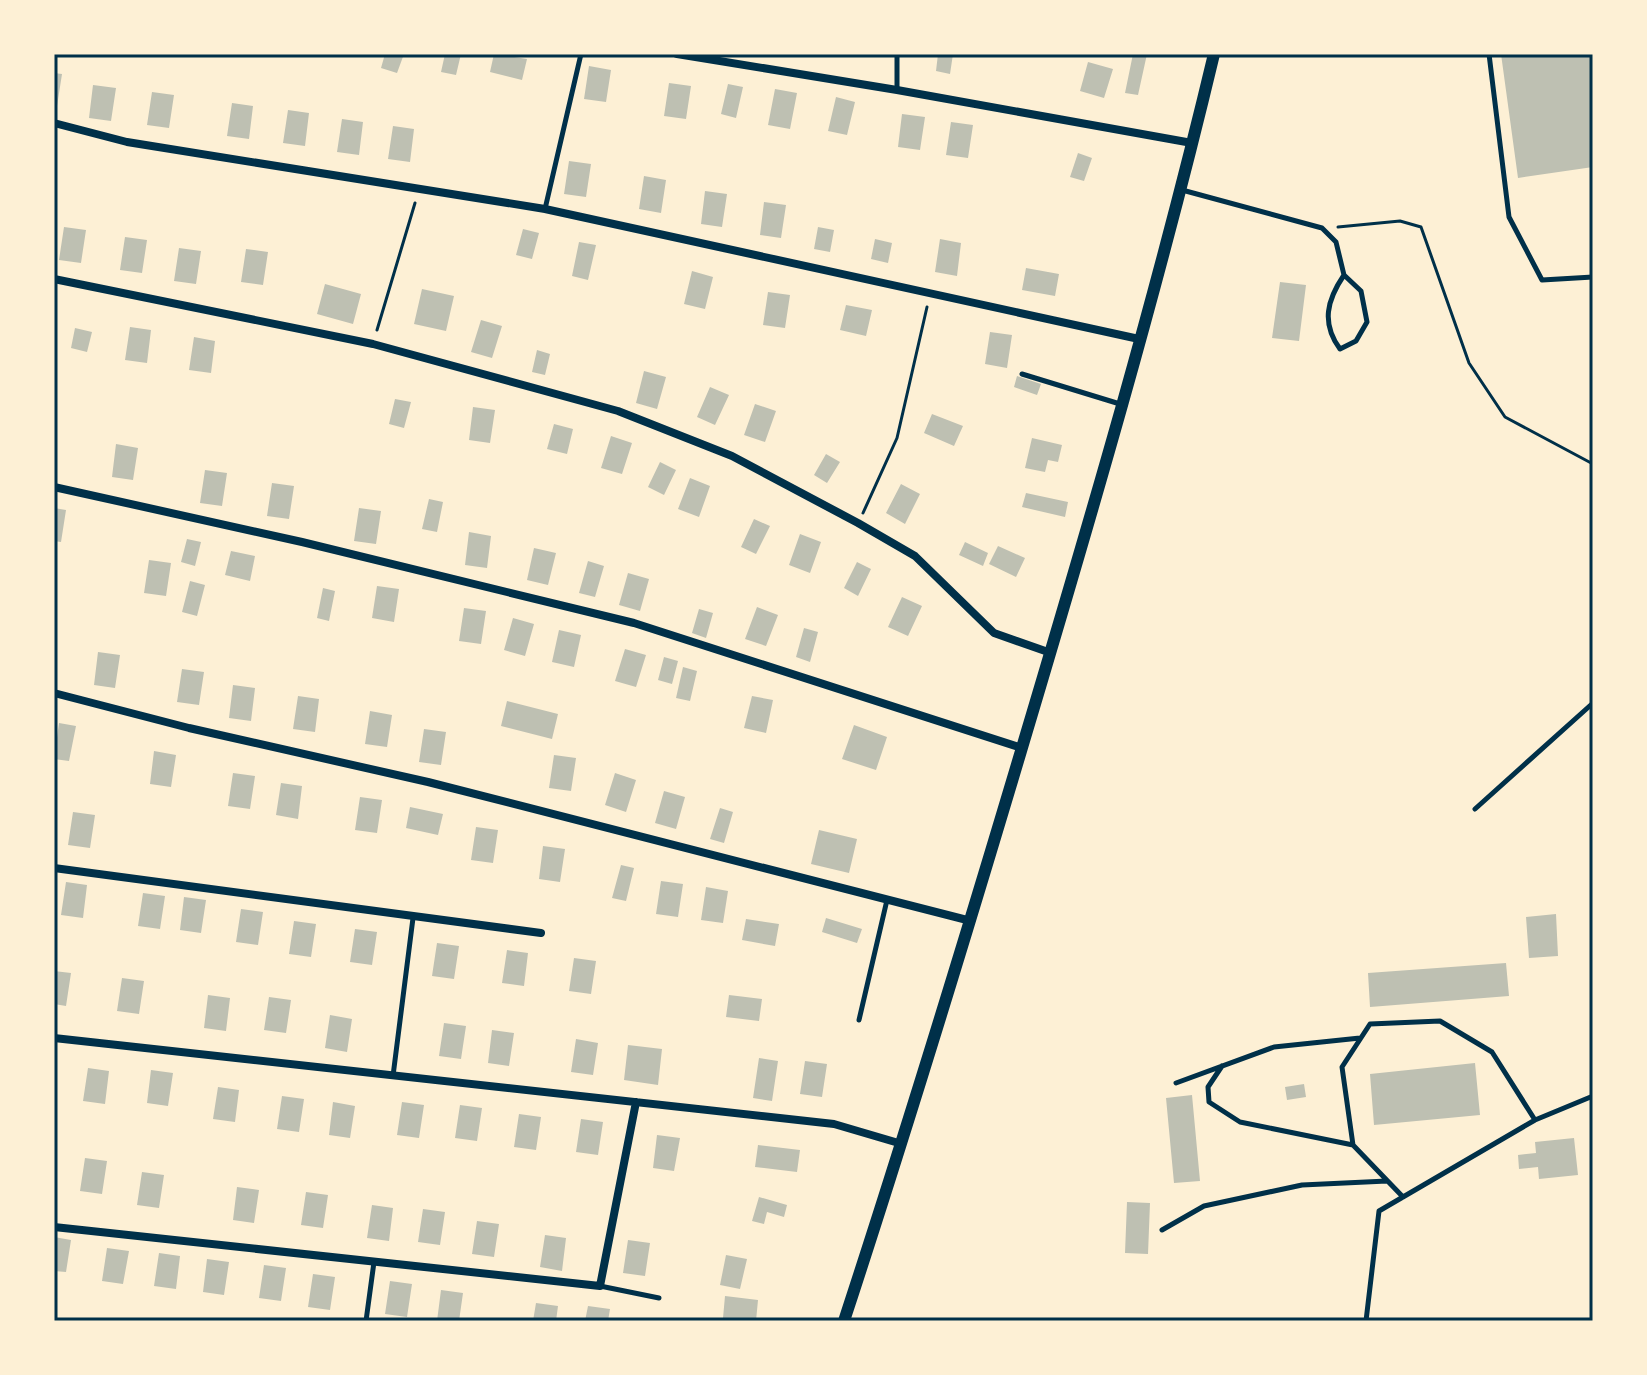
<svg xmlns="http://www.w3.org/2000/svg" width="1647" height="1375" font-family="'Alegreya Sans',sans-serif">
<rect width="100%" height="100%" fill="#fdf0d5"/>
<!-- building -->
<path fill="#bec0b2" d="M385,54H404L397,73L381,68Z
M445,54H461L456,75L441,72Z
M494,54L527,59L522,80L490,72Z
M938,54H953L950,74L936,71Z
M1133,54H1147L1138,95L1125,93Z
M1501,54H1593V167L1518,178Z
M1088,62L1113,69L1104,98L1080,91Z
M589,66L611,70L606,102L584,99Z
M54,73L62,74L57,106H54Z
M669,83L691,86L686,119L664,116Z
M728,84L743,87L736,118L721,114Z
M93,85L116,88L111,121L89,118Z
M775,89L797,93L790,129L768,125Z
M152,92L174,95L169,128L147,125Z
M836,97L855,102L847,135L828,131Z
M232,103L253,106L249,139L227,136Z
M288,110L309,113L305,146L283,143Z
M902,114L925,117L920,150L898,147Z
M342,119L363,122L359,155L337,152Z
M951,122L973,125L968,158L946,155Z
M393,126L414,129L410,162L388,159Z
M1078,153L1092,158L1084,181L1070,177Z
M569,161L591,164L586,197L564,194Z
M644,176L666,180L661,213L639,209Z
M705,191L727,194L722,227L701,224Z
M764,202L786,205L781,238L760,235Z
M64,227L86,230L81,263L59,260Z
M818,227L834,230L830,252L814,249Z
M523,229L539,233L532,259L516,255Z
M125,237L147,240L142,273L120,270Z
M875,239L892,243L888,263L871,259Z
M940,239L961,243L957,276L935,272Z
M579,242L596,245L588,280L572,276Z
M179,248L201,251L196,284L174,281Z
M246,249L268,252L263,285L241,282Z
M1026,268L1059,274L1055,296L1022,290Z
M692,271L713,277L705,309L684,304Z
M1280,282L1306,285L1299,341L1272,338Z
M325,284L361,294L353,324L317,314Z
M422,289L454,296L446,331L414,324Z
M768,292L790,295L785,328L763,325Z
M846,305L872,310L866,336L840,330Z
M481,320L502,326L492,358L471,352Z
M130,327L151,330L147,363L125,360Z
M75,328L92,332L87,352L71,348Z
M990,332L1012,335L1007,368L985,364Z
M194,337L215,341L211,373L189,370Z
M537,350L550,354L545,375L532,372Z
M644,371L666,377L657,409L636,403Z
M1017,376L1041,384L1037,395L1014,387Z
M710,387L729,395L715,425L697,417Z
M395,399L411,402L404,428L389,424Z
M755,404L776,411L765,442L744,435Z
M473,407L495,410L490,443L469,440Z
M932,414L963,426L954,446L924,433Z
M554,424L573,429L567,454L547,449Z
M611,436L632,443L622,474L601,468Z
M1032,438L1062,445L1058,462L1048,460L1045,472L1025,468Z
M116,444L138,448L133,480L112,477Z
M826,454L840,462L827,483L814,475Z
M660,462L676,470L664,495L648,487Z
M205,470L227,473L222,506L200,503Z
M690,478L710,486L699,517L678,509Z
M272,483L294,486L289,519L267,516Z
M901,484L920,494L905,524L886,513Z
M1026,493L1068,502L1065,517L1022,507Z
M429,499L443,502L437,532L422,529Z
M54,508L66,510L61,542L54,541Z
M359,508L381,511L376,544L354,541Z
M754,519L770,526L756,554L741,547Z
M469,532L491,536L487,568L465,565Z
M800,534L821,542L810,573L789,565Z
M187,539L201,542L195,566L181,562Z
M965,542L988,553L983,566L959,555Z
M998,546L1025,558L1016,577L989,564Z
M534,548L556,553L548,585L527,580Z
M231,551L255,556L250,581L225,575Z
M149,560L171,563L166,596L144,593Z
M588,561L604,566L595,597L579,593Z
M857,562L871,569L858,596L844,588Z
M628,573L649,579L640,611L619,605Z
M190,581L205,585L197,616L182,612Z
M377,586L399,589L394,622L372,618Z
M323,588L335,591L329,621L317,618Z
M902,597L922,606L908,636L888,627Z
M757,607L778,615L766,646L745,639Z
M464,608L486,611L481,644L459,641Z
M699,609L713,613L706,638L692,633Z
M513,618L534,624L525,656L504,650Z
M804,628L818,632L810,662L796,657Z
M559,630L581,635L574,667L552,662Z
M625,649L646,655L636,687L615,681Z
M98,652L120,655L115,688L94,685Z
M664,657L678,661L672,684L658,680Z
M683,667L697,671L690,701L676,698Z
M182,669L204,672L199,705L177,702Z
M233,685L255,688L251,721L229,718Z
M298,696L319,699L315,732L293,729Z
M752,696L773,700L766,733L744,728Z
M507,701L558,714L552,739L501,726Z
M370,711L392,715L387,747L365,744Z
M59,723L76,726L69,761L54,759Z
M854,725L887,737L876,770L842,759Z
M424,729L446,732L441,765L419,762Z
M154,751L176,755L171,787L150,784Z
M554,755L576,758L571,791L549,788Z
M233,773L255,776L250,809L228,806Z
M615,773L636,780L626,812L605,805Z
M281,783L302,786L298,819L276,815Z
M664,791L685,797L676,829L655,823Z
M360,797L382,800L377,833L355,830Z
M410,807L443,814L438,835L406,828Z
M720,808L733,812L724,843L710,839Z
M73,812L95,815L90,848L68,845Z
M476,827L498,830L493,863L471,860Z
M819,830L857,839L849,873L811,864Z
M543,846L565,849L560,882L539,879Z
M621,865L634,868L626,901L612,898Z
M661,881L683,884L678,917L656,914Z
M66,882L87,885L83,918L61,915Z
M706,887L728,891L723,923L701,920Z
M143,893L165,896L160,929L138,926Z
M184,897L206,900L201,933L180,930Z
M241,909L263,912L258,945L236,942Z
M1556,914L1558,956L1529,958L1526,917Z
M826,918L862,929L857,943L822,932Z
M746,919L779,924L775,946L742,940Z
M294,921L316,924L311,957L289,954Z
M355,929L377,932L372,965L350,962Z
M437,943L459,946L454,979L432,976Z
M507,950L528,953L524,986L502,983Z
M574,958L596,961L591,994L569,991Z
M1506,963L1509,996L1370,1007L1368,973Z
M54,971L71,973L66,1006L54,1004Z
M122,978L144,981L139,1014L117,1011Z
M208,995L230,998L226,1031L204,1028Z
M729,995L762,999L759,1021L726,1017Z
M269,997L291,1000L286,1033L264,1030Z
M330,1015L352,1019L347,1052L325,1048Z
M444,1023L466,1026L461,1059L439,1056Z
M492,1030L514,1033L509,1066L488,1063Z
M576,1039L598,1043L593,1075L571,1072Z
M628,1045L662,1049L658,1085L624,1080Z
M759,1058L778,1061L772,1101L753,1098Z
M805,1061L827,1064L822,1097L800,1094Z
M1475,1063L1480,1115L1374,1125L1370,1074Z
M88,1068L109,1071L105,1104L83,1101Z
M151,1070L173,1073L168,1106L147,1103Z
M1304,1084L1306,1097L1287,1100L1285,1087Z
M218,1087L239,1090L235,1122L213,1119Z
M1192,1095L1200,1181L1174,1183L1166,1098Z
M282,1096L304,1099L299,1132L277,1129Z
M333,1102L355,1106L350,1138L329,1135Z
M402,1102L424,1105L419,1138L397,1135Z
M460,1105L482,1108L477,1141L455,1138Z
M519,1114L541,1117L536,1150L514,1147Z
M581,1119L603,1122L598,1155L576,1152Z
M657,1135L680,1138L674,1171L653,1168Z
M1574,1138L1578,1175L1539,1179L1538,1167L1519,1169L1518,1155L1536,1153L1535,1142Z
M758,1145L800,1150L797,1172L755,1167Z
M85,1158L107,1161L102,1194L80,1191Z
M142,1172L164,1175L159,1208L137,1205Z
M237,1187L259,1190L254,1223L233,1220Z
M306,1192L328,1195L323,1228L301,1225Z
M759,1197L787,1205L784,1217L767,1212L764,1224L752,1221Z
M1127,1202L1150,1203L1148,1254L1125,1253Z
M372,1205L393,1208L389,1241L367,1238Z
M423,1209L445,1212L440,1245L418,1242Z
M477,1221L499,1224L494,1257L472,1254Z
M545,1235L566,1238L562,1271L540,1267Z
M54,1237L71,1240L66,1272L54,1271Z
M628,1240L650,1243L645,1276L623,1273Z
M107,1248L129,1251L123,1284L102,1281Z
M159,1253L180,1256L176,1289L154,1286Z
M726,1255L747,1259L740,1289L720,1285Z
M207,1259L229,1262L224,1295L203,1292Z
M264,1265L286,1268L281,1301L259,1298Z
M313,1274L335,1277L330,1310L308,1307Z
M390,1281L412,1284L407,1317L385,1314Z
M441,1290L463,1293L459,1321H437Z
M725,1296L758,1300L756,1321L723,1318Z
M536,1303L558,1306L556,1321H533Z
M588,1306L610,1309L608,1321H585Z"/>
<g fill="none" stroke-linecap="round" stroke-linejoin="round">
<!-- path -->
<path stroke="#003049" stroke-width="3" d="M1338,227L1400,221L1421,227L1469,363L1505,417L1593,464
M377,330L415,203
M863,513L897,438L927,307"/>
<!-- service -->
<path stroke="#003049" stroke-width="5" d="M1489,54L1509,217L1542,280L1593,277
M897,89V54
M1182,190L1322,228L1336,242L1344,275L1361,291L1367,322L1356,341L1340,349C1321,323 1327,300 1344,275
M545,209L581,54
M1022,374L1120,404
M1475,809L1593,703
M859,1020L887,900
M1222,1066L1208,1087L1209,1102L1240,1122L1353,1145
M393,1076L413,918
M1176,1083L1274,1047L1360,1038
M1403,1197L1353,1145L1342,1067L1370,1024L1440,1021L1492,1052L1535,1120
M1162,1230L1204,1206L1302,1185L1387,1181
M600,1286L659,1298
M366,1321L374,1262
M1366,1321L1379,1211L1535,1120L1593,1096"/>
<!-- minor -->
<path stroke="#003049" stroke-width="8" d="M677,54L897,90L1192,143
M54,123L127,142L545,209L1139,339
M54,279L373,344L618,411L732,456L858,523L915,556L994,633L1051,653
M54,487L302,542L634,623L1022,748
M54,693L189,728L428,782L971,921
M54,868L541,933
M54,1038L834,1124L902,1144
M54,1227L600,1286L636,1102"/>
<!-- tertiary -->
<path stroke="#003049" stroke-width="12" d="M844,1321C906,1132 964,942 1021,751C1090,520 1158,289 1214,54"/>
</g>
<!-- border -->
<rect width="1647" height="1375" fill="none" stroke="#fdf0d5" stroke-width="112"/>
<rect x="56" y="56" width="1535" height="1263" fill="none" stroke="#003049" stroke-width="3"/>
</svg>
